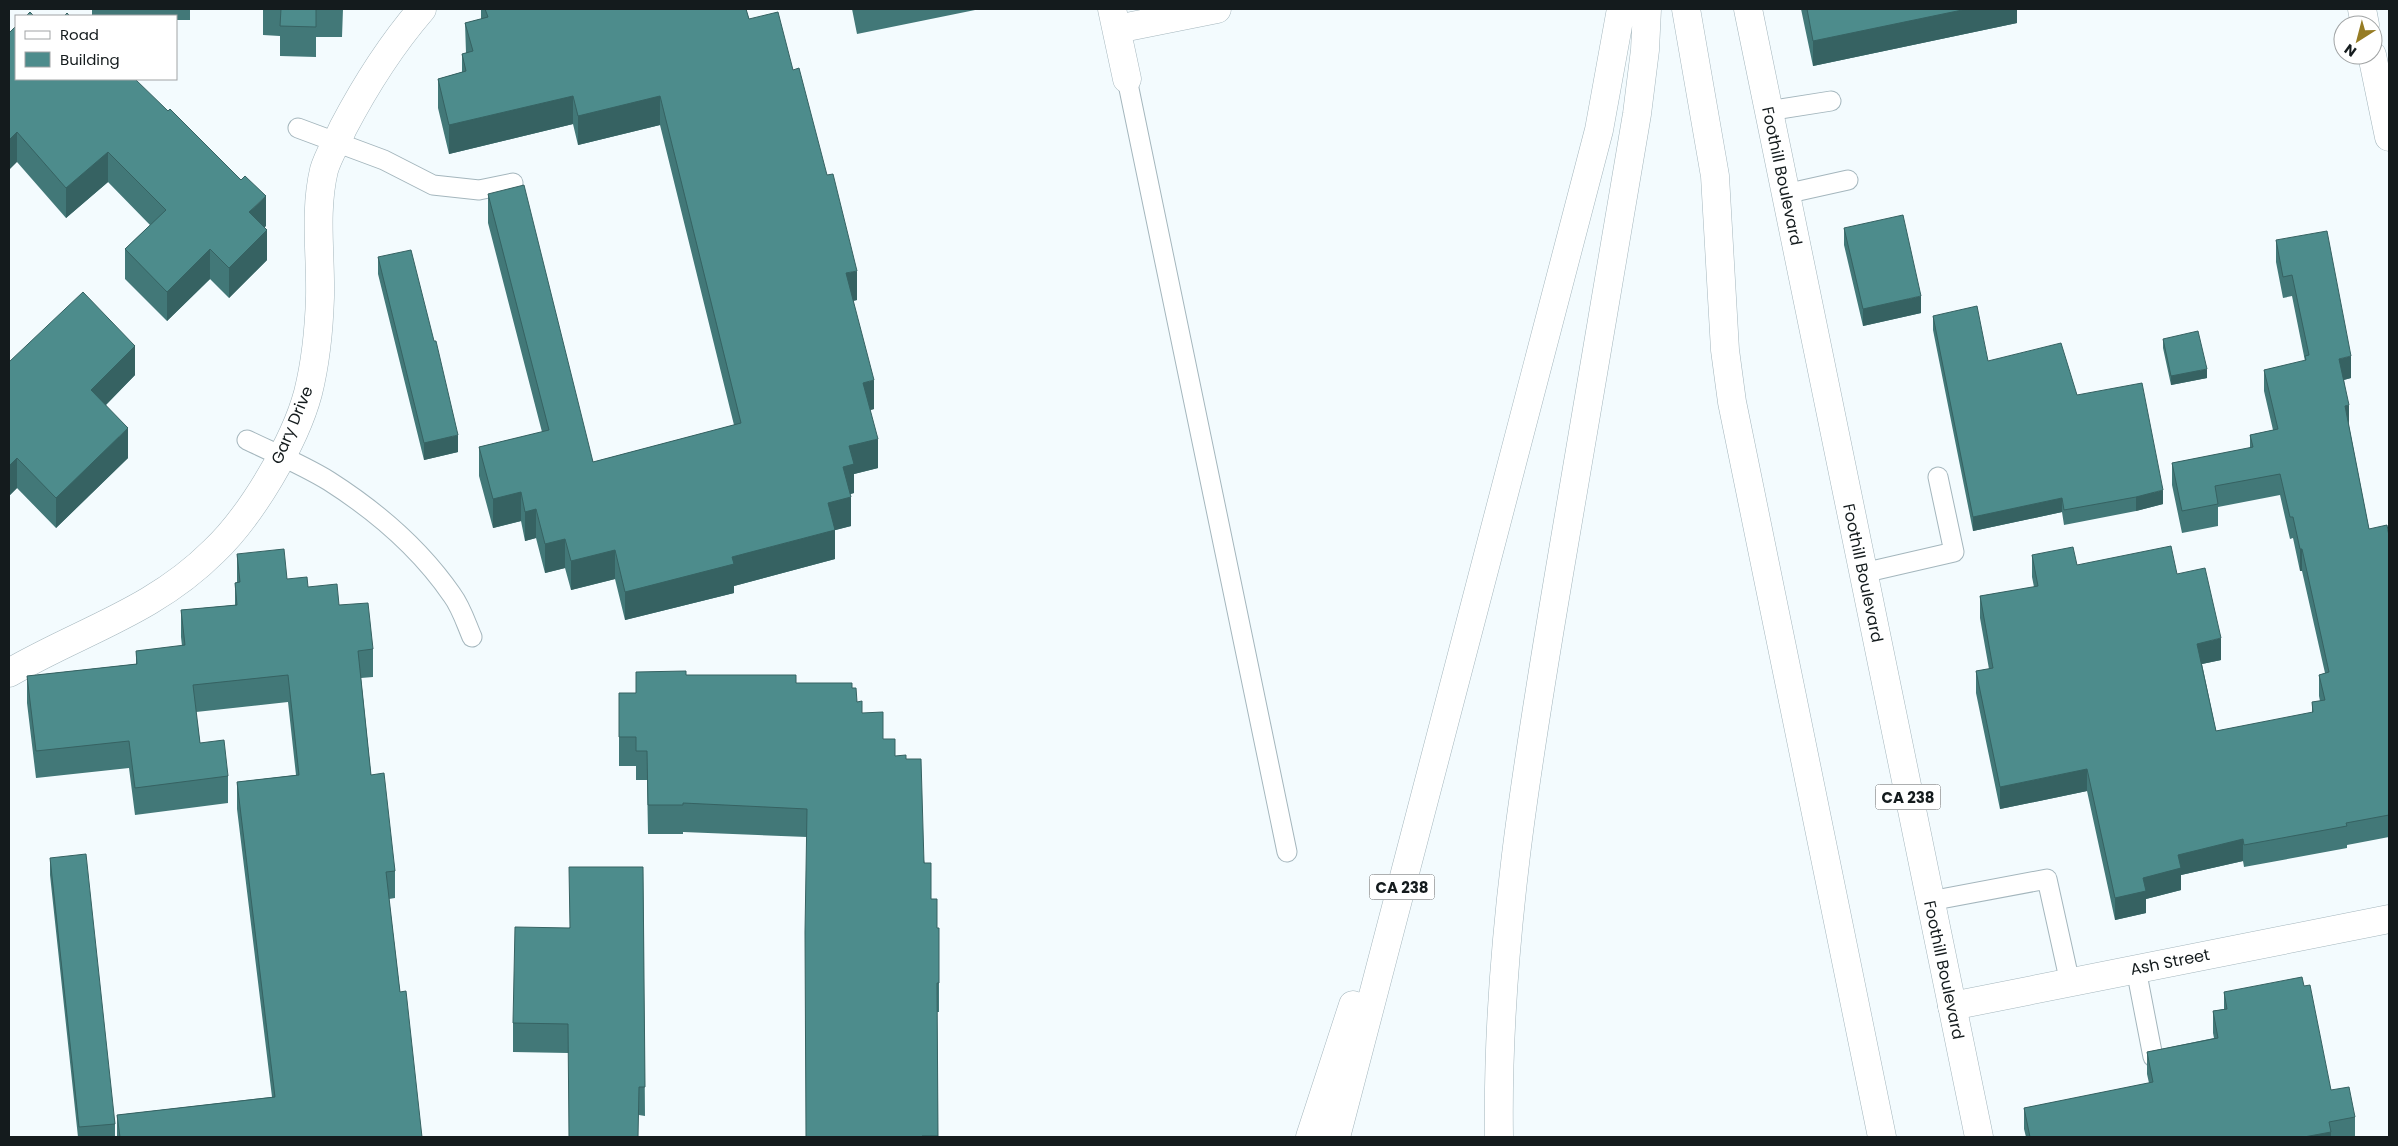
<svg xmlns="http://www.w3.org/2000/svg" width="2398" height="1146" font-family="Poppins,sans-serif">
<rect width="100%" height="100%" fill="#f3fbfe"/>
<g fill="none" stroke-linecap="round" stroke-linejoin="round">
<!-- service casing -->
<g stroke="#a4b6bd" stroke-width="21">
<path id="service" d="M1127,79L1287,852
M1768,111L1831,101
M298,128L384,160L433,185L479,190L513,183
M1785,194L1848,180
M247,440C274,453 303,465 329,481C376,511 421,550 452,595C461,607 466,623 472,637
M1863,573L1954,552L1938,477
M1930,901L2047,879L2070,983
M2136,969L2153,1057"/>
</g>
<!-- minor casing -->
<g stroke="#a4b6bd" stroke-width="29">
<path id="minor" d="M1112,9L1127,79
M2362,9L2365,25
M1117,29L1217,9
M2372,55L2389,137
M9,673C81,631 153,612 214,551C251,516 295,442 308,393C316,361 319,329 320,297C321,255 314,212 324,170C328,156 337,142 343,128C365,86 391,45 422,9
M1952,1006L2389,919"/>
</g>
<!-- primary casing -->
<g stroke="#a4b6bd" stroke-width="29">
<path id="primary" d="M1686,9L1715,176L1725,350L1732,402L1882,1137
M1748,9L1979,1137"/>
</g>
<!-- motorway casing -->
<g stroke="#a4b6bd" stroke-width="29">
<path id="motorway" d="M1310,1137L1353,1005
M1336,1137L1599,130L1621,9
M1499,1137C1496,949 1527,764 1558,580C1584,425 1611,269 1637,114L1645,50L1647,9"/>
</g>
<!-- service -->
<use href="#service" stroke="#fff" stroke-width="19"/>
<!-- minor -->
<use href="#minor" stroke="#fff" stroke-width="28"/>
<!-- primary -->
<use href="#primary" stroke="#fff" stroke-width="28"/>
<!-- motorway -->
<use href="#motorway" stroke="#fff" stroke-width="28"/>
</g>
<!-- wall -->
<path fill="#427878" d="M92,9H190V20H176V16H92Z
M263,9H343L342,37H316V57L280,56V36L263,35Z
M481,9H746L749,19L793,70L857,300L853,301L874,409L870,410L878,468L854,474V493L850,494L851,526L835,530V559L734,586V593L625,620L615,579L571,590L565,568L545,573L536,538L525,541L521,521L493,528L479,476V447L542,432L488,223V194L593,462L734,425L660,125L578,145L573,124L449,154L438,108V79L462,72V54L466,53L465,23L481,19Z
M852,9H980L857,34Z
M1801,9H2017V23L1813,66Z
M9,33L266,226L264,227L267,260L229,298L210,279L167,321L125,279V249L150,225L108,182L66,218L17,162Z
M1844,228L1921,313L1863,326L1844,245Z
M2276,240L2351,378L2344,380L2349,426L2369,529L2389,536V837L2347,845V848L2244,867L2243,861L2181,875V890L2146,899V913L2115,920L2087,791L2000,809L1976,693V671L1989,669L1980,618V596L2034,587L2032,577V555L2077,565L2177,574L2221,660L2202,664L2216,731L2312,713V702L2320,701L2319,696V675L2325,673L2302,571H2300L2293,538L2290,539L2280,495L2218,507V526L2182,533L2172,485V463L2250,448V435L2273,430L2264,391V370L2305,361L2292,296L2283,298L2276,262Z
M378,257L458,452L424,460L378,274Z
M1933,316L1988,361L2077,395L2163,504L2136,511L2064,525L2062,512L1973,531L1933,330Z
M2163,339L2207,378L2171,385L2163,348Z
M9,362L135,375L106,405L128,458L56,528L17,488L9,496Z
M237,554L287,579L308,587L339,605L373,649V677L361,678L371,775L395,871V898L389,899L400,992L422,1137H117V1115L272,1097L237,809V782L296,775L288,702L196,712L200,743L228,776V803L135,815L129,768L36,778L27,703V676L136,664V651L182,646L181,637V610L235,605V583L237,582Z
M686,675L796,683L852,688L857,702L862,713L895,756L906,759L931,899L937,928H939V1012H937L938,1137H806L807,837L683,832V834H648L647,780H636V766H619V693H636Z
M50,858L115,1124V1137H78L50,875Z
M643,867L645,1116L639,1115L568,1053L513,1052V1023L569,928Z
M2304,986L2331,1090L2355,1117V1137H2026L2024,1129V1108L2149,1083L2147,1074V1052L2214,1038L2213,1033V1011L2224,1009V992Z"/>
<!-- shaded-wall -->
<path fill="#366262" d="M1967,9H2017V23L1813,66V41Z
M573,96V124L449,154V125Z
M660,96V125L578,145V116Z
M17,132V162L9,170V140Z
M108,152V182L66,218V188Z
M266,196V226L249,242V212Z
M267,230V260L229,298V268Z
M210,249V279L167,321V292Z
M857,271V300L846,302V273Z
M1921,296V313L1863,326V309Z
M135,346V375L91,420V390Z
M2351,356V378L2339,381V359Z
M2207,369V378L2171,385V376Z
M874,380V409L863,412V383Z
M2349,405V426L2345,406Z
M128,428V458L56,528V498Z
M458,435V452L424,460V443Z
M878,439V468L854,474V493L843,496V467L849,446Z
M17,458V488L9,496V466Z
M2163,490V504L2136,511V497Z
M521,492V521L493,528V499Z
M851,497V526L828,532V503Z
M2062,498V512L1973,531V517Z
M536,509V538L525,541V512Z
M835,530V559L734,586V593L625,620V592L732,557Z
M565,539V568L545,573V544Z
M2300,549H2302V571H2300Z
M615,550V579L571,590V561Z
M2221,638V660L2197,665V644Z
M2087,769V791L2000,809V787Z
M2243,839V861L2181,875V890L2146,899V913L2115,920V898L2143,878L2178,855Z
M2331,1132V1137H2304Z"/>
<!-- building -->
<path fill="#4d8c8c" stroke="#366262" d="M281,9H316V27L280,26Z
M485,9H746L749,19L778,12L793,70L799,68L827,175L833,174L857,271L846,273L874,380L863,383L878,439L849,446L854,464L843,467L851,497L828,503L835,530L732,557L734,564L625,592L615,550L571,561L565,539L545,544L536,509L525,512L521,492L493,499L479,447L549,430L488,194L524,185L593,462L741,423L660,96L578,116L573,96L449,125L438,79L466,71L462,54L473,51L465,23L488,17Z
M1807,9H1967L1813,41Z
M30,12L34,16H26Z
M67,13L70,16H64Z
M16,26V79H135L168,111L170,109L241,180L245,176L266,196L249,212L267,230L229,268L210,249L167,292L125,249L166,210L108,152L66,188L17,132L9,140V33Z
M1903,215L1921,296L1863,309L1844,228Z
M2327,231L2351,356L2339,359L2349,405L2345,406L2369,529L2387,525L2389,536V815L2346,823L2347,826L2244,845L2243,839L2178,855L2181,868L2143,878L2146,891L2115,898L2087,769L2000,787L1976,671L1993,668L1980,596L2038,586L2032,555L2073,547L2077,565L2171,546L2177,574L2205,568L2221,638L2197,644L2216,731L2313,712L2312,702L2325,700L2319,675L2329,672L2302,549H2300L2293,517H2290L2280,474L2215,486L2218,504L2182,511L2172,463L2253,447L2250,435L2278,429L2264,370L2306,360L2305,356L2309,355L2292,275L2283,277L2276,240Z
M411,250L434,341H436L458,435L424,443L378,257Z
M83,292L135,346L91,390L128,428L56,498L17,458L9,466V362Z
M1977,306L1988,361L2061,343L2077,395L2142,383L2163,490L2136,497L2064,510L2062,498L1973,517L1933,316Z
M2198,331L2207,369L2171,376L2163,339Z
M284,549L287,579L307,577L308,587L337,584L339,605L368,603L373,649L358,651L371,775L384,773L395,871L386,872L400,992L406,991L422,1137H120L117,1115L275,1097L237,782L299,775L288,675L193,685L200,743L224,740L228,776L135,788L129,741L36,751L27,676L137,664L136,651L185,645L181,610L237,605L235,583L240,582L237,554Z
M686,671V675H796V683H852V688H856L857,702L862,701V713L883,712V739H895V756L906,755V759H921L924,863H931V899H937V928H939V983H937L938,1136H922V1137H806L805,932L807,809L683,803V805H648L647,751H636V737H619V693H636V672Z
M86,854L115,1124L79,1127L50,858Z
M569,867H643L645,1087H639L638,1137H569L568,1024L513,1023L515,927L570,928Z
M2302,977L2304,986L2310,985L2331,1090L2349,1087L2355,1117L2329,1122L2331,1132L2304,1137H2030L2024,1108L2153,1082L2147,1052L2218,1038L2213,1011L2227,1009L2224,992Z"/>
<g text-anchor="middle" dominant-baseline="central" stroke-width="4.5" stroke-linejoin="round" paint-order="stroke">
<!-- shield labels -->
<g fill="#fff" stroke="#5a5f61" stroke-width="1">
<rect x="1875.5" y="784.5" width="65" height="25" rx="4"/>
<rect x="1369.5" y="874.5" width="65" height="25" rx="4"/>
</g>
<g font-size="15" font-weight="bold" fill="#141b1d">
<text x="1908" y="797">CA 238</text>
<text x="1402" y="887">CA 238</text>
</g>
<!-- street labels -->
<g font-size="16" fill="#141b1d" stroke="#fff">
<text transform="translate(1782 176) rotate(78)">Foothill Boulevard</text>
<text transform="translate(292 425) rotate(-67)">Gary Drive</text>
<text transform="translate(1863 573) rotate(78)">Foothill Boulevard</text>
<text transform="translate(2170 962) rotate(-11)">Ash Street</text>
<text transform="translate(1944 970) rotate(78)">Foothill Boulevard</text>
</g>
</g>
<!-- border -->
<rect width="2398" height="1146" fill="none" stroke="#141b1d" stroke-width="20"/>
<!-- legend -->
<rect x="15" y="15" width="162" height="65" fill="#ffffff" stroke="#a1a4a5"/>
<rect x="25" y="31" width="25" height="8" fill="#ffffff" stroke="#a1a4a5"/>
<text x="60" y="40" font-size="15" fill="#141b1d">Road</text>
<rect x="25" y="52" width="25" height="15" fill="#4d8c8c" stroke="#a1a4a5"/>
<text x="60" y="65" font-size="15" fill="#141b1d">Building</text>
<!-- north arrow -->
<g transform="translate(2358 40) rotate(216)"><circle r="24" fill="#ffffff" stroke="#a1a4a5"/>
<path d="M0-4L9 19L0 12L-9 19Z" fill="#967c24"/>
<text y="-8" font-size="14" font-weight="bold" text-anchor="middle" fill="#141b1d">N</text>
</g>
</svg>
